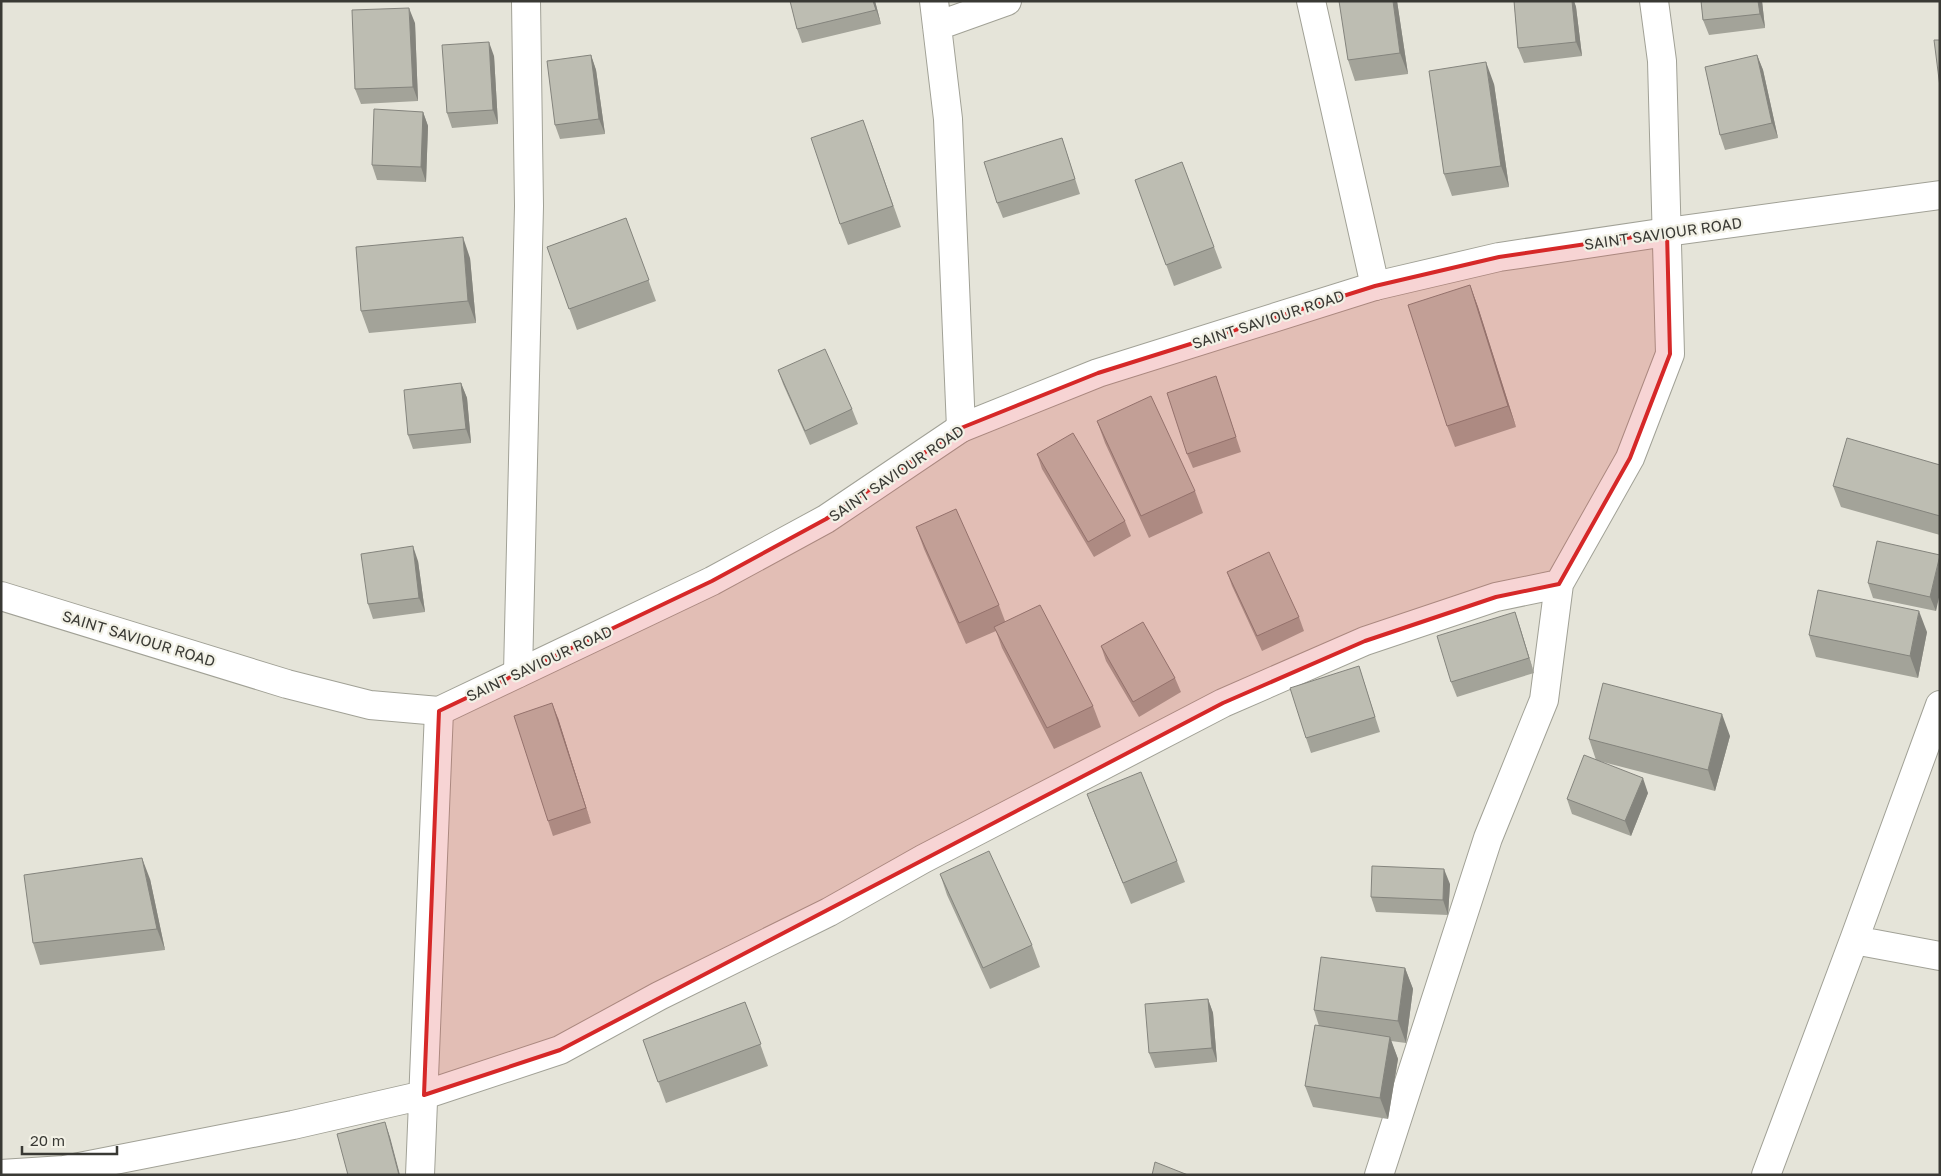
<svg xmlns="http://www.w3.org/2000/svg" width="1941" height="1176" font-family="'Golos Text',sans-serif">
<rect width="100%" height="100%" fill="#e5e4d9"/>
<g fill="none" stroke-linecap="round" stroke-linejoin="round">
<!-- street casing -->
<g stroke="#a1a196" stroke-width="30">
<path id="street" d="M934,1L948,119L961,428
M1311,1L1375,286
M937,26L1007,1
M518,673L529,206L526,1
M1854,940L1940,956
M1,1174L64,1170L293,1125L424,1095L560,1050L659,996L829,912L923,859L1223,703L1365,641L1496,597L1559,584L1630,458L1670,354L1662,61L1654,1
M420,1175L439,711
M1379,1175L1488,838L1544,700L1559,584
M1766,1175L1854,940L1940,705"/>
</g>
<!-- secondary casing -->
<g stroke="#a1a196" stroke-width="30">
<path id="secondary" d="M1,596L287,684L370,705L439,711L712,581L826,519L961,428L1098,373L1375,286L1499,257L1667,232L1940,195"/>
</g>
<!-- street -->
<use href="#street" stroke="#fff" stroke-width="28"/>
<!-- secondary -->
<use href="#secondary" stroke="#fff" stroke-width="28"/>
</g>
<!-- wall -->
<path fill="#a3a399" d="M875,1L881,24L802,43L797,29Z
M1397,1L1408,74L1355,81L1348,60Z
M1514,1H1574L1576,7L1582,56L1524,63L1518,48Z
M1701,1H1762L1765,28L1709,35L1703,20Z
M415,23L418,101L361,104L355,89Z
M591,55L596,70L605,134L560,139L555,125Z
M1757,55L1763,70L1778,138L1725,150L1720,135Z
M494,56L498,124L452,128L447,113Z
M1494,84L1509,187L1452,196L1444,174Z
M423,112L428,126L426,182L377,180L372,165Z
M1062,138L1080,194L1003,218L997,203Z
M871,142L901,227L848,245L840,224Z
M1182,162L1222,268L1174,286L1135,180Z
M626,218L656,301L577,330L547,247Z
M470,258L476,323L369,333L361,311Z
M1470,285L1478,307L1516,427L1455,447L1447,426Z
M778,370L852,409L858,424L810,445L783,384Z
M461,383L467,398L471,443L413,449L408,435Z
M1221,391L1241,452L1193,468L1187,454Z
M1097,421L1195,491L1203,513L1149,538L1105,443Z
M1037,454L1125,521L1131,536L1094,557L1042,469Z
M1940,465V535L1841,507L1833,486Z
M916,527L999,605L1005,621L1093,706L1101,727L1054,749L1002,648L996,631L966,644L924,549Z
M1940,555L1936,611L1873,598L1868,583Z
M418,561L425,612L373,619L368,604Z
M1227,572L1299,617L1304,631L1262,651L1232,586Z
M1515,612L1534,673L1457,697L1451,682Z
M1927,632L1918,678L1816,657L1809,635Z
M1101,646L1175,678L1181,692L1139,717L1106,661Z
M1359,666L1380,732L1311,753L1306,738Z
M558,718L591,823L553,836L548,821Z
M1730,736L1715,791L1599,761L1648,793L1631,836L1572,814L1567,799L1596,760L1589,739Z
M1087,794L1177,861L1185,882L1131,904L1095,815Z
M940,874L1032,945L1040,967L990,989L947,895Z
M150,879L165,950L40,965L33,943Z
M1450,884L1448,915L1376,912L1371,897Z
M1405,968L1413,989L1406,1043L1391,1041L1398,1059L1388,1119L1313,1107L1305,1086L1319,1026L1314,1010Z
M1208,999L1213,1013L1217,1062L1155,1068L1149,1053Z
M745,1002L768,1066L666,1103L643,1040Z"/>
<!-- shaded-wall -->
<path fill="#84847d" d="M873,1H875L881,24L876,10Z
M1393,1H1397L1408,74L1400,53Z
M1572,1H1574L1576,7L1582,56L1576,42Z
M1758,1H1762L1765,28L1760,14Z
M409,8L415,23L418,101L413,87Z
M489,42L494,56L498,124L493,110Z
M591,55L596,70L605,134L599,119Z
M1757,55L1763,70L1778,138L1772,123Z
M1486,62L1494,84L1509,187L1501,166Z
M423,112L428,126L426,182L421,167Z
M463,237L470,258L476,323L468,301Z
M1470,285L1478,307L1516,427L1508,406Z
M461,383L467,398L471,443L466,429Z
M413,546L418,561L425,612L419,598Z
M1940,556V593L1936,611L1930,597Z
M1919,611L1927,632L1918,678L1910,656Z
M1515,612L1520,627L1534,673L1529,658Z
M552,703L558,718L591,823L586,808Z
M1722,714L1730,736L1715,791L1708,770Z
M1643,778L1648,793L1631,836L1625,821Z
M142,858L150,879L165,950L157,929Z
M1444,869L1450,884L1448,915L1443,900Z
M1405,968L1413,989L1406,1043L1398,1021Z
M1208,999L1213,1013L1217,1062L1212,1048Z
M1390,1037L1398,1059L1388,1119L1380,1098Z
M385,1122L390,1137L400,1175H399Z"/>
<!-- building -->
<path fill="#bdbdb2" stroke="#84847d" d="M790,1H873L876,10L797,29Z
M1339,1H1393L1400,53L1348,60Z
M1514,1H1572L1576,42L1518,48Z
M1701,1H1758L1760,14L1703,20Z
M409,8L413,87L355,89L352,10Z
M1934,40H1940V87Z
M489,42L493,110L447,113L442,45Z
M591,55L599,119L555,125L547,61Z
M1757,55L1772,123L1720,135L1705,67Z
M1486,62L1501,166L1444,174L1429,71Z
M374,109L423,112L421,167L372,165Z
M863,120L893,206L840,224L811,138Z
M1062,138L1075,179L997,203L984,162Z
M1182,162L1214,247L1166,265L1135,180Z
M626,218L649,280L569,309L547,247Z
M463,237L468,301L361,311L356,247Z
M1470,285L1508,406L1447,426L1408,305Z
M825,349L852,409L805,431L778,370Z
M1216,376L1236,437L1187,454L1167,393Z
M461,383L466,429L408,435L404,390Z
M1151,396L1195,491L1141,516L1097,421Z
M1073,433L1125,521L1088,542L1037,454Z
M1847,438L1940,465V516L1833,486Z
M956,509L999,605L959,623L916,527Z
M1877,541L1940,555L1930,597L1868,583Z
M413,546L419,598L368,604L361,554Z
M1269,552L1299,617L1257,636L1227,572Z
M1818,590L1919,611L1910,656L1809,635Z
M1040,605L1093,706L1047,728L994,627Z
M1515,612L1529,658L1451,682L1437,636Z
M1143,622L1175,678L1133,702L1101,646Z
M1359,666L1375,717L1306,738L1290,688Z
M1603,683L1722,714L1708,770L1589,739Z
M552,703L586,808L548,821L514,716Z
M1584,755L1643,778L1625,821L1567,799Z
M1141,772L1177,861L1123,883L1087,794Z
M989,851L1032,945L983,968L940,874Z
M142,858L157,929L33,943L24,875Z
M1372,866L1444,869L1443,900L1371,897Z
M1321,957L1405,968L1398,1021L1314,1010Z
M1208,999L1212,1048L1149,1053L1145,1004Z
M745,1002L761,1044L658,1082L643,1040Z
M1315,1025L1390,1037L1380,1098L1305,1086Z
M385,1122L399,1175H348L337,1134Z
M1155,1162L1188,1175H1152Z"/>
<!-- marked area -->
<path fill="#d62828" fill-opacity="0.2" stroke="#d62828" stroke-width="4" stroke-linejoin="round" d="M1667,232L1670,354L1630,458L1559,584L1496,597L1365,641L1223,703L560,1050L424,1095L439,711L712,581L826,519L961,428L1098,373L1375,286L1499,257Z"/>
<g text-anchor="middle" dominant-baseline="central" stroke-width="4.5" stroke-linejoin="round" paint-order="stroke">
<!-- street labels -->
<g font-size="15" fill="#393934" stroke="#f2f1e6">
<text transform="translate(1663 233) rotate(-8)">SAINT SAVIOUR ROAD</text>
<text transform="translate(1268 319) rotate(-18)">SAINT SAVIOUR ROAD</text>
<text transform="translate(896 473) rotate(-34)">SAINT SAVIOUR ROAD</text>
<text transform="translate(139 638) rotate(17)">SAINT SAVIOUR ROAD</text>
<text transform="translate(539 663) rotate(-25)">SAINT SAVIOUR ROAD</text>
</g>
</g>
<!-- border -->
<rect width="1941" height="1176" fill="none" stroke="#393934" stroke-width="5"/>
<!-- scale -->
<path d="M22 1146v8h95v-8" fill="none" stroke="#393934" stroke-width="2.5"/>
<text x="30" y="1146" font-size="15" fill="#393934" stroke="#f2f1e6" stroke-width="4" paint-order="stroke">20 m</text>
</svg>
